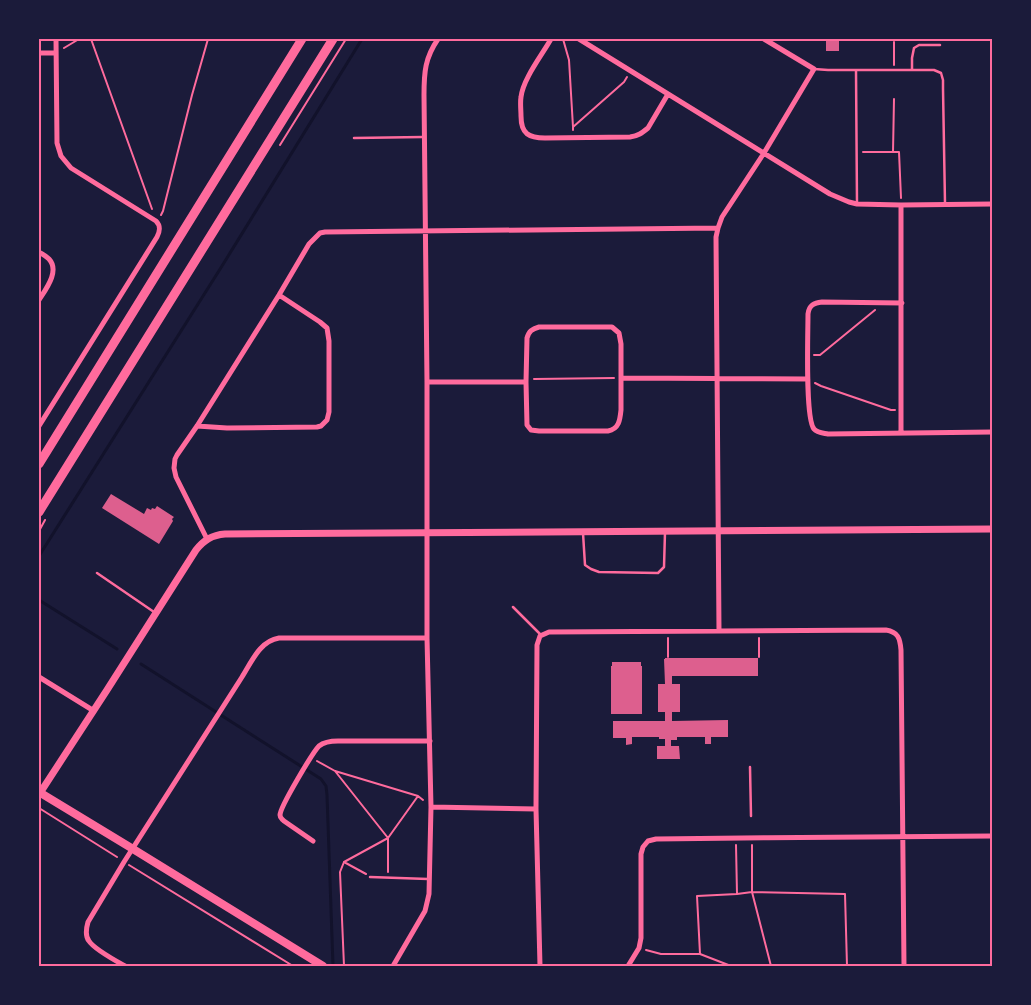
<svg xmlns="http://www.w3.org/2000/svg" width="1031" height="1005" font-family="Poppins,sans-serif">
<rect width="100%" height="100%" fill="#1b1b3a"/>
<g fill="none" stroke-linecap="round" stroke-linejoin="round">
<!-- stream -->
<path stroke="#12122b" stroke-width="3" d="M39,556L222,266L362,39
M39,600L117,649
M141,664L321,779L326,786L327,795L333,966"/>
</g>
<!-- building -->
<path fill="#dd5f8e" d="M826,39H839V51H826Z
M111,494L144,514L147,508L151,510L152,508L155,509L157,506L174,517L172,519L173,521L159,544L102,508Z
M665,658H758V676H672V684H680V712H672V721L728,720V737H711V744H705V737H677V740H671V746H679L680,759H657V746H665V739H659V737H632V744L626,745V738H613V721H665V712H658V684H665L664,659H665Z
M612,662H641V666H642V714H611V666H612Z"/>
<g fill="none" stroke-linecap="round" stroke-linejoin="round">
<!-- path -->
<path stroke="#ff6b9d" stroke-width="2" d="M91,39L152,209
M563,39L569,60L573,127
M894,42V65
M64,48L79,39
M894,99L893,152H899L901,198
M573,130V127L624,82L627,77
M280,145L346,39
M863,152H893
M161,215L163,211L192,95L208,39
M814,355H820L875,310
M534,379L614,378
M815,383L821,386L891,410H895
M39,531L45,520
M668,638V657
M759,657V638
M317,761L335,771L418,796L423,800
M335,771L388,838V872
M39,808L117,857
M752,845V892L845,894L847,966
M344,862L388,838L418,796
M129,865L293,966
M737,894L752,892L771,966
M646,950L661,954H700L697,896L737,894L736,845
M700,954L731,966
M344,966L340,872L344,862L366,874"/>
<!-- service -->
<path stroke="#ff6b9d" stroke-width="2.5" d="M814,69L828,70H934L941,73L943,80V89L945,203
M912,69V58L914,48L919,45H940
M856,70L857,204
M354,138L423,137
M583,533L585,565L591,569L599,572L658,573L664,567L665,532
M97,573L154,612
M513,607L541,635
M750,767L751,816
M370,877L428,879"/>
<!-- minor -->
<path stroke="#ff6b9d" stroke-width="5" d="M551,39C542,55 523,79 521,97C520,103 521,110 521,116C521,134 529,138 545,138L630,137C638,136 642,133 648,128L668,94
M579,39L830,194L849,202L857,204L901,205L992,204
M39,53H56
M901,205V433
M39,252C42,254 46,256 49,259C60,271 46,289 39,300
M902,303L822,302C814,303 809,305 808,314C808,332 805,419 814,429C817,433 823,433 828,434L992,432
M539,327H612L619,333L621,344V410C620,420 619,429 608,431H539L531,430L527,425L526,382L527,338C529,331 532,329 539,327Z
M621,378L808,379
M427,382H526
M39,426L157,237C160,231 161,226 156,221L71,168L61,156L57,143L56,39
M197,426L227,428L317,427L321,426L327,420L329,412V341L327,328L320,322L279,295
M207,539L176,477L174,468L175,459L177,455L197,426L279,295L309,244L320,233L325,232L718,228
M719,630L716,237L718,228L722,217L764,153L814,69L764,39
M39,677L94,711
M431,807L536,809
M313,841L284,821C281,818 280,818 280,815C280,807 313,752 319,746C324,742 331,741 338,741H430
M125,966C116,961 94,949 89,941C85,936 86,929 88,922L124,862L242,677C252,661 260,641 279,638H427
M393,966L425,911L429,894L431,807L427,638V382L424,95C424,72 425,58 438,39
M540,966L536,809L537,645L540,636L549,632L886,630C898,632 900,638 901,650L904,966
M628,966L639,948L641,938V854L643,847L648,841L656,839C768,838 880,836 992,836"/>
<!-- tertiary -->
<path stroke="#ff6b9d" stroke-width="7" d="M40,793L107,690L196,550C204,540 212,535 225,534L992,529"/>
<!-- secondary -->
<path stroke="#ff6b9d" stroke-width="8" d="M39,792L133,849L323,966"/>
<!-- primary -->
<path stroke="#ff6b9d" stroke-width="9" d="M39,464L302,39
M39,512L333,39"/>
</g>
<!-- border -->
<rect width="1031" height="1005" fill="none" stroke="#1b1b3a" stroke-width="80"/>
<rect x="40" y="40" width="951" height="925" fill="none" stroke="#ff6b9d" stroke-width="2"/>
</svg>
